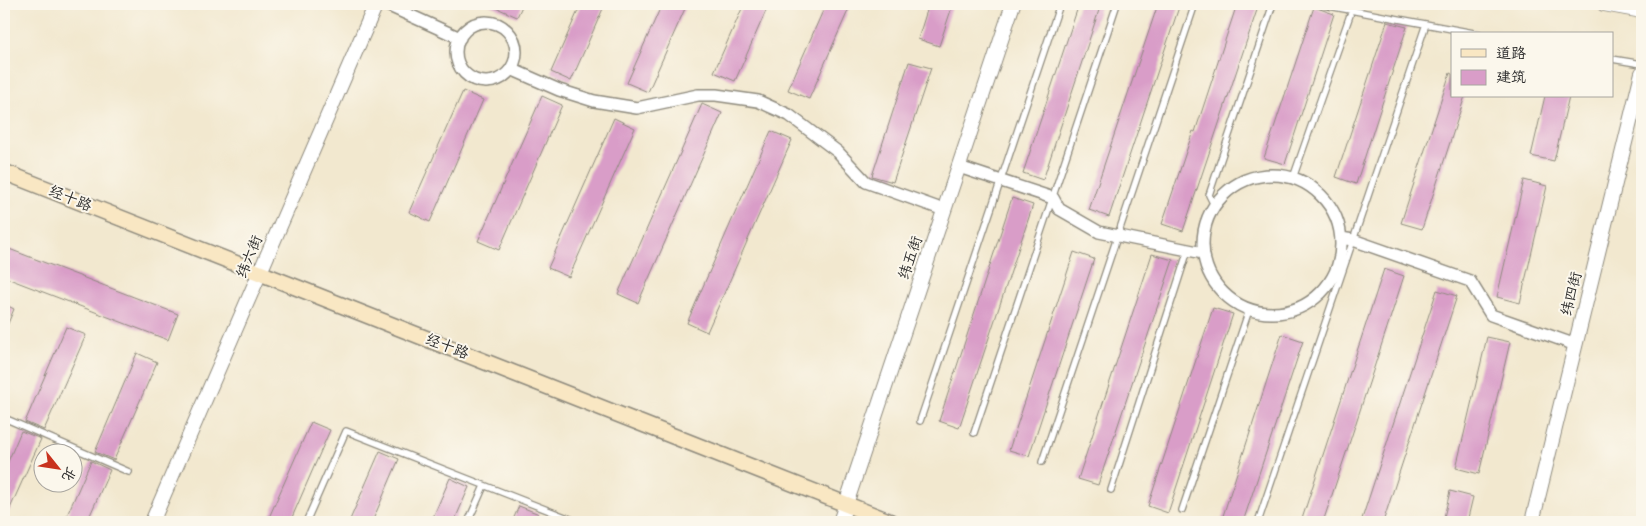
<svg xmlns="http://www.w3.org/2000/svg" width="1646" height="526" font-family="Mynerve,'LXGW WenKai TC',sans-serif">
<rect width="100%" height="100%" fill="#fbf7ec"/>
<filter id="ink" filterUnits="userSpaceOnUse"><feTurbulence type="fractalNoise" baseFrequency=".02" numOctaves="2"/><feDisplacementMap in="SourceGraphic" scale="10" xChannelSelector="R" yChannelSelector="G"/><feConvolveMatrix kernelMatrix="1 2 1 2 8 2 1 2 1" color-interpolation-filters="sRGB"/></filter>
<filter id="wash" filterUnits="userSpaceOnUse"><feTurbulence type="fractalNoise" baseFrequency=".0096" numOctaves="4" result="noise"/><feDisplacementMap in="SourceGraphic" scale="20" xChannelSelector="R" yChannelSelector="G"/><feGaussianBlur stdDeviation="1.12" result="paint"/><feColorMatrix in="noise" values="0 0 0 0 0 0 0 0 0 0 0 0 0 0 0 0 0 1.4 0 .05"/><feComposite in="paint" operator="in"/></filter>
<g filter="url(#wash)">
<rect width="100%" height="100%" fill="#f2e8cf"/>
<g id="blocks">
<!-- building -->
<path fill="#d99dc8" d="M488,4H523L517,17Z
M581,4H605L571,81L551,72Z
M662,4H687L648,92L627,83Z
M744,4H769L735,81L714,72Z
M826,4H851L809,99L788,90Z
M929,4H953L939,46L918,39Z
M1079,4H1101L1043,180L1023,173Z
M1158,4H1180L1109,217L1089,210Z
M1237,4H1259L1183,231L1162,224L1193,131L1195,132Z
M1314,7L1334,14L1285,164L1264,158Z
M1387,22L1407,27L1356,184L1336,177Z
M909,62L931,68L893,182L872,176Z
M1450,73L1452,74V96H1465L1422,229L1401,223Z
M463,91L483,100L430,222L409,212Z
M542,96L562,105L499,250L478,241Z
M1545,96H1569L1554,161L1531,156Z
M702,104L722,113L638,303L618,294Z
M614,118L635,128L569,277L548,268Z
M771,131L792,140L707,332L687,323Z
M1524,180L1547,186L1520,303L1497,297Z
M1012,198L1033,205L959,428L939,421Z
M4,247L178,314L168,340L4,277Z
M1074,252L1094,259L1029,456L1009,450Z
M1152,254L1173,260L1098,485L1078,479Z
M1384,269L1404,276L1350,441L1323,522H1301Z
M1437,290L1457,296L1403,461L1383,522H1361Z
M4,304L14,309L4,333Z
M1213,308L1233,314L1168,513L1148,506Z
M66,327L86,335L44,430L25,422Z
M1282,334L1303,341L1243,522H1221Z
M1487,337L1510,342L1479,474L1456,468Z
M137,353L157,362L114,460L95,452Z
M311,422L330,430L290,522H267Z
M21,431L41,439L4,522V471Z
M380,451L399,459L372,522H349Z
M91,461L110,470L87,522H64Z
M450,478L469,487L454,522H431Z
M1450,491L1473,497L1467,522H1443Z
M519,506L539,514L535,522H512Z"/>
</g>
</g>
<g filter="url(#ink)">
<use href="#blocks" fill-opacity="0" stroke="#8e8a7d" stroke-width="1"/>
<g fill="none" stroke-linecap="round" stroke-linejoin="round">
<!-- service casing -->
<g stroke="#8e8a7d" stroke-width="8">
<path id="service" d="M1318,4L1479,34
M1612,59L1642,64
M1293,178L1350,15
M4,185L8,174
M1214,205L1209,195L1273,4
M4,418L129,472
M920,421L1060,4
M974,433L1117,4
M1042,462L1195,4
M1111,490L1188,250
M1182,510L1249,310
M306,522L346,431L578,522
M468,522L484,486
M550,522L554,513
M1258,522L1426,24"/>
</g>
<!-- minor casing -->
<g stroke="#8e8a7d" stroke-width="14">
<path id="minor" d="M385,4L460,38
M456 52a30 30 0 1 1 60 0a30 30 0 1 1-60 0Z
M511,69L559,90L594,101L637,108L698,95H716L758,101L789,115L838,152L866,182L944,210
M959,167L1053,198L1059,209L1099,232L1203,253
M1203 244a69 69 0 1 1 138 0a69 69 0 1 1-138 0Z
M1341,238L1353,240L1470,281L1491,315L1576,345"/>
</g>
<!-- tertiary casing -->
<g stroke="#8e8a7d" stroke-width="16">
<path id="tertiary" d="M1604,4L1642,11
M152,522L376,4
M840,522L1013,4
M1532,522L1642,73"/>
</g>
<!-- secondary casing -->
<g stroke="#8e8a7d" stroke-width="18">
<path id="secondary" d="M4,172L891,522"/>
</g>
<!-- service -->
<use href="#service" stroke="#fff" stroke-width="5.5"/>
<!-- minor -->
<use href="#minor" stroke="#fff" stroke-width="11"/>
<!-- tertiary -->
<use href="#tertiary" stroke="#fff" stroke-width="14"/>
<!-- secondary -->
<use href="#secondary" stroke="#f9e7c3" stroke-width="15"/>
</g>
</g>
<g text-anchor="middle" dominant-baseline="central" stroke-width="4" stroke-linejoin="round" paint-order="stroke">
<!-- street labels -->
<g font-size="15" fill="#2b2b2b" stroke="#fbf7ec">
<text transform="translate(70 199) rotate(22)">经十路</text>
<text transform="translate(250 257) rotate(-67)">纬六街</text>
<text transform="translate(911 258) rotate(-71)">纬五街</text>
<text transform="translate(1572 294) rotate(-76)">纬四街</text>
<text transform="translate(447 347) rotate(21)">经十路</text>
</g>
</g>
<!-- margin -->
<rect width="1646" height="526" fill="none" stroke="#fbf7ec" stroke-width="20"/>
<!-- legend -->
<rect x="1451" y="32" width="162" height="65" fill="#fbf7ec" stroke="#a8a59f"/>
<rect x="1461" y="49" width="25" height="8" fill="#f9e7c3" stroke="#a8a59f"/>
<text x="1496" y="58" font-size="15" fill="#2b2b2b">道路</text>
<rect x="1461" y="70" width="25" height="15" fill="#d99dc8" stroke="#a8a59f"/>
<text x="1496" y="82" font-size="15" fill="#2b2b2b">建筑</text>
<!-- north arrow -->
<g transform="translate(58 468) rotate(120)"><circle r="24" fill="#fbf7ec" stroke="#a8a59f"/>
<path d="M0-4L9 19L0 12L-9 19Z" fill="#c8321e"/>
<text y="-8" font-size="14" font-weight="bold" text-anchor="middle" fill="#2b2b2b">北</text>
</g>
</svg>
